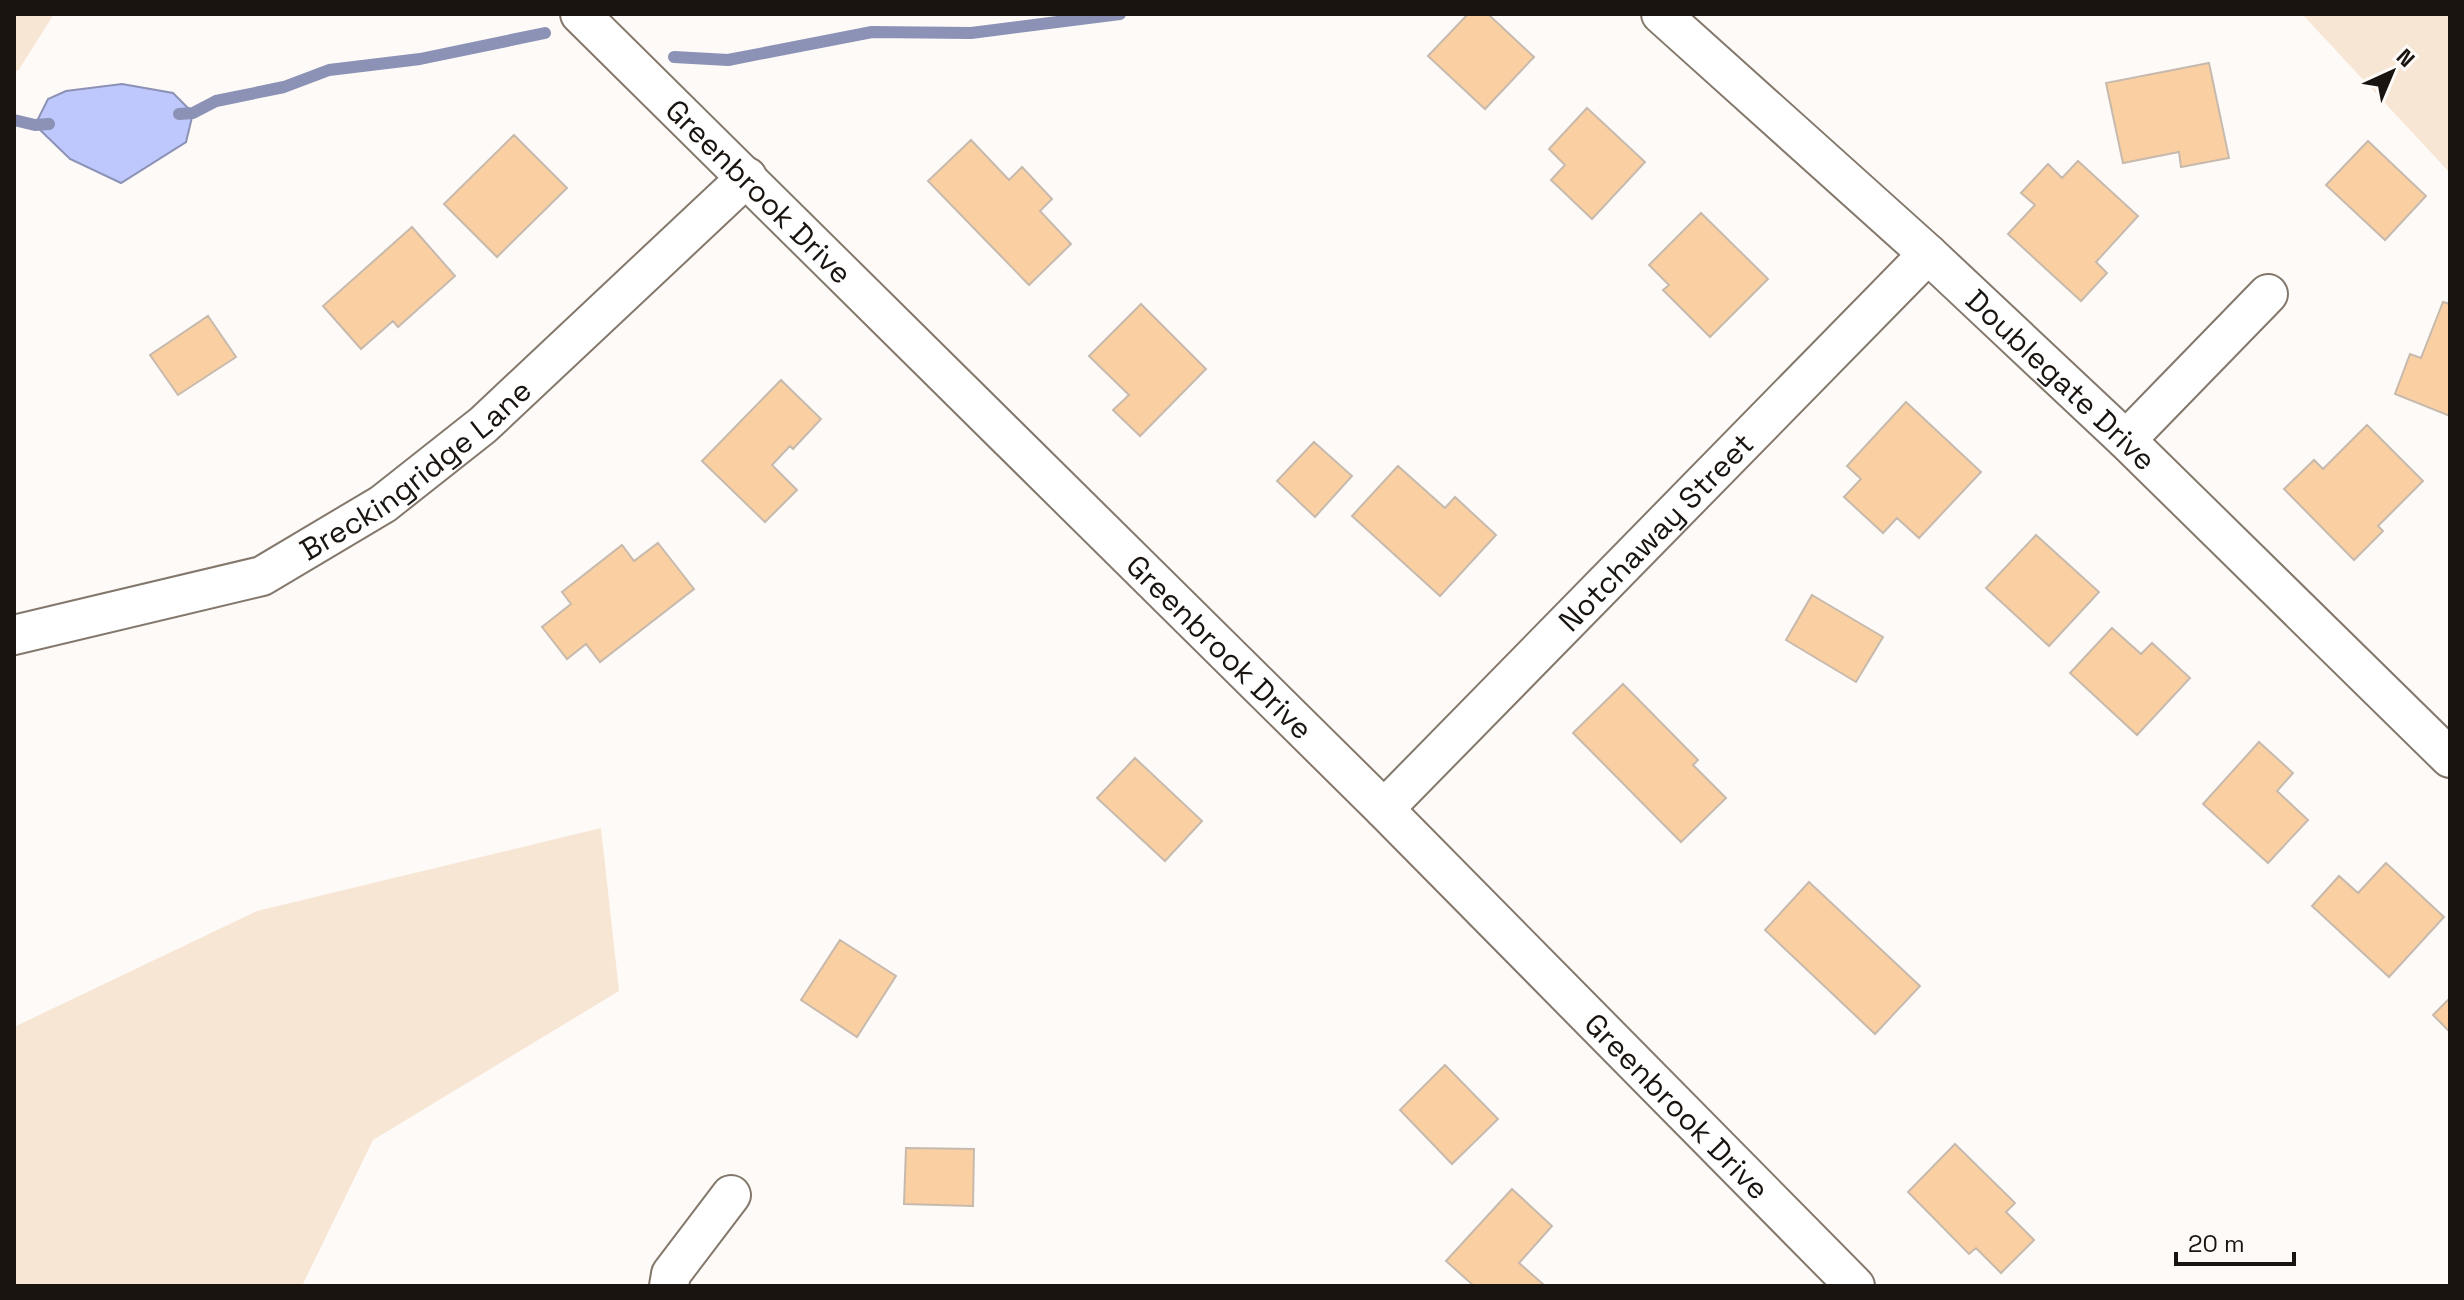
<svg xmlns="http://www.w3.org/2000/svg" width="2464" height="1300" font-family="'Space Grotesk',sans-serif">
<rect width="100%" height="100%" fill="#fdfaf8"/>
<!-- green -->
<path fill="#f8e6d5" d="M14,14H54L18,71L14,70Z
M2302,14H2450V173Z
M601,828L619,991L373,1140L302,1286H14V1027L257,911Z"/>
<!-- water -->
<path fill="#bec8fd" stroke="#8c92b6" stroke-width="2" d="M122,84L173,93L193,113L186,142L121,183L70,159L35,125L48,99L66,91Z"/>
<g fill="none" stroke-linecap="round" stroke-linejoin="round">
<!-- stream -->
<path stroke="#8c92b6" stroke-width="12" d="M674,57L728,60L872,32L971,33L1120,14
M179,114L193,113L216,101L284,87L329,70L420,59L545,33
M14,120L35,125L49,124"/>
</g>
<!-- building -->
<path fill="#fad0a3" stroke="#c7baad" stroke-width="2" d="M1468,14H1488L1534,57L1485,109L1428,56Z
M2209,63L2229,158L2181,167L2179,152L2123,163L2106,83Z
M1587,108L1645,162L1592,219L1551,180L1565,165L1549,149Z
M514,135L567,188L497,257L444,204Z
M971,140L1009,180L1022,167L1052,199L1040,211L1071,244L1029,285L928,181Z
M2368,141L2426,196L2385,240L2326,185Z
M2078,161L2138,216L2096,262L2107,273L2081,301L2008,234L2035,205L2021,193L2048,164L2062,178Z
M1701,213L1768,279L1710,337L1663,290L1669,285L1649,265Z
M412,227L455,276L398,327L393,321L361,349L323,306Z
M2443,302L2450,304V416L2395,394L2410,354L2421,358Z
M1141,304L1206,369L1140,436L1113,410L1129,395L1089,356Z
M208,316L236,357L178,395L150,355Z
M781,380L821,419L793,449L790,446L772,465L797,490L765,522L702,461Z
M1906,402L1981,472L1919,538L1897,518L1883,533L1844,497L1861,479L1847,466Z
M2367,425L2423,481L2378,526L2383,531L2354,560L2284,489L2314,460L2323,469Z
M1314,442L1352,476L1315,517L1277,481Z
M1398,466L1445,508L1455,497L1496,535L1440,596L1352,516Z
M2036,535L2099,592L2049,646L1986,588Z
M658,543L694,589L600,662L586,644L567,659L542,627L571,604L562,592L622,545L634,561Z
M1812,595L1883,637L1856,682L1786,640Z
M2112,628L2141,654L2152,643L2190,678L2137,735L2070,673Z
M1623,684L1698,760L1693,765L1726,798L1681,842L1573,733Z
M2259,742L2293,773L2277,791L2308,820L2268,863L2203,804Z
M1135,758L1202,821L1165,861L1097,798Z
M2386,863L2444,917L2389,977L2312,906L2339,876L2358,893Z
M1809,882L1920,986L1875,1034L1765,930Z
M840,940L896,976L857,1037L801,1000Z
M2450,998V1032L2433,1015Z
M1445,1065L1498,1119L1452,1164L1400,1110Z
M1955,1144L2015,1203L2006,1212L2034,1240L2001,1273L1976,1248L1969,1254L1908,1192Z
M906,1148L974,1149L973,1206L904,1204Z
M1512,1189L1552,1226L1519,1263L1544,1285L1474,1286L1446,1261Z"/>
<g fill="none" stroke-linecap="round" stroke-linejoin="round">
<!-- minor casing -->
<g stroke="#84786c" stroke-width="42">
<g id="minor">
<path id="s1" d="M580,14L1384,809L1855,1286"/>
<path id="s2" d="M1661,14L1928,254L2126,440L2450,758"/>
<path d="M2126,440L2268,294"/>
<path id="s3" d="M14,635L262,576L383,504L483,425L747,177"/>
<path id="s4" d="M1384,809L1928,254"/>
<path d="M669,1286L671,1274L731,1195"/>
</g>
</g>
<!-- minor -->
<use href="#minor" stroke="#fff" stroke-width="38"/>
</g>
<g text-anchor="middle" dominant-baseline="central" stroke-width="6" stroke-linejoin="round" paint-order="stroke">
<!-- street labels -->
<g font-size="30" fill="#191410" stroke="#fdfaf8">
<text stroke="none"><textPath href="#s1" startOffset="252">Greenbrook Drive</textPath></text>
<text stroke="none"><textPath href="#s2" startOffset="542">Doublegate Drive</textPath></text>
<text stroke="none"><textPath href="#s3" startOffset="442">Breckingridge Lane</textPath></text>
<text stroke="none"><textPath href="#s4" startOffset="388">Notchaway Street</textPath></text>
<text stroke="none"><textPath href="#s1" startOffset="900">Greenbrook Drive</textPath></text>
<text stroke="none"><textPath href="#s1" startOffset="1548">Greenbrook Drive</textPath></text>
</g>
</g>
<!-- border -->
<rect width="2464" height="1300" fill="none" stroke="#191410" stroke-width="32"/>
<!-- north arrow -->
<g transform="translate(2392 72) rotate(44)" stroke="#fdfaf8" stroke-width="6" paint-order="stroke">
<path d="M0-6L14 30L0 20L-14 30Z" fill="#191410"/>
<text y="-12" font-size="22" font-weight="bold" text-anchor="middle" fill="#191410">N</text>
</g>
<!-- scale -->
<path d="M2176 1252v12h118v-12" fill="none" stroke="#191410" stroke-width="4"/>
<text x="2188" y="1252" font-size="24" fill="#191410" stroke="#fdfaf8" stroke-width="6" paint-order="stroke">20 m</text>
</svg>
